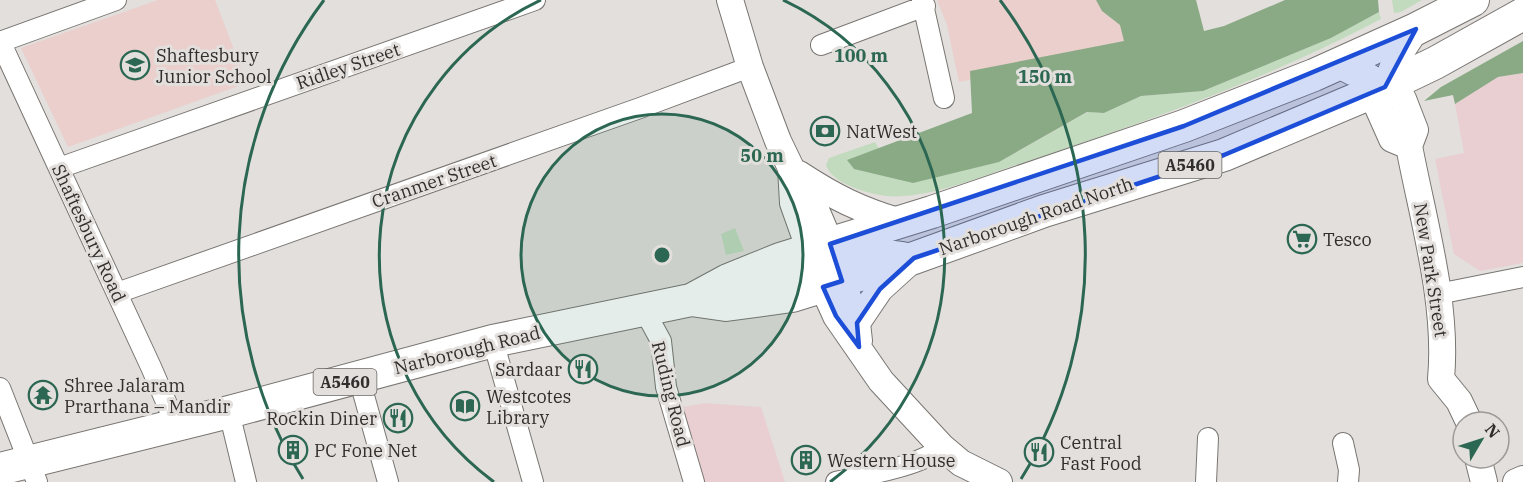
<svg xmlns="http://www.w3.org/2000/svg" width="1523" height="482" font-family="'IBM Plex Serif',serif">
<rect width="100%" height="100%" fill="#e3dfdc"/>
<!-- industrial -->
<path fill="#e9cfd2" d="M1523,73V263L1480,271L1454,254L1435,159L1464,153L1455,104L1498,77Z
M705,403L761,407L785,482H694L673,409Z"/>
<!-- education -->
<path fill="#eacfcd" d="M158,0H215L247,83L68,147L21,48Z
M937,0H1196L1203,31L959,82L947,25Z"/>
<!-- green -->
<path fill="#c2dbbe" d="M1392,0H1422L1401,12L1394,13Z
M1379,12L1381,19C1266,80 1142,123 1019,164C983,176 925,200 887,196C869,194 832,184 826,165L829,158L875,142L879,149L848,160L854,169L999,162L1088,112L1104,113L1141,96L1203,91L1331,38Z
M735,228L744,251L726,255L721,234Z"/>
<!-- forest -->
<path fill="#89aa85" d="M1096,0H1196L1204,31L1224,26L1285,0H1378L1379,12L1331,38L1203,91L1141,96L1104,113L1087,112L999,162L913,183L854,169L847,160L972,113L970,71L1124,41L1120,25L1102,11Z
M1523,41V73L1498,77L1455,104L1453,95L1424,101L1441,87Z"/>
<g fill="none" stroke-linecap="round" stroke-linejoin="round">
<!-- minor casing -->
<g stroke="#797672" stroke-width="22">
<path id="minor" d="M922,0L944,98
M0,41L151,367L176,425
M0,42L116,0
M821,45L925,6
M59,168L535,0
M117,293L640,108L750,67
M1438,294L1523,277
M643,308L661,341L666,387L694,482
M493,341L533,482
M359,378L388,482
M0,388L37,482
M229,412L246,482
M1343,443L1349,470L1348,482
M836,482C866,474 920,467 942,447
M1206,482L1208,438"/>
</g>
<!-- tertiary casing -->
<g stroke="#797672" stroke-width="28">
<path id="tertiary" d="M730,0L750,67L778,141L791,168L810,196L825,231L857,323L859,341
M1337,64L1352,72L1366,75L1403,99L1415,130L1409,146C1423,220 1448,303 1441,379L1459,401L1469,422
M1409,146L1392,139L1376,103L1385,87L1395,61L1416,29
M791,168L793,203L823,287L836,316L881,381L942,447L961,463L999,482
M799,174C834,197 860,210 901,222
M820,255C840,262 853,256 873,253C886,252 898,254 911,257
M742,274C753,277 764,279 775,278C796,275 811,268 832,276
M857,323L880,289L912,260
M1478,458L1484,482
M1516,482L1523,479"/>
</g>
<!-- primary casing -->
<g stroke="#797672" stroke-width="34">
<path id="primary" d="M691,300L726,305L792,296L914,258L1044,211L1224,155L1385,87L1435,63L1523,14
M0,469L229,412L493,341L691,300L728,280L780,259L932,212L1184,126L1314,75L1416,29L1473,0"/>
</g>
<!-- minor -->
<use href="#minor" stroke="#fff" stroke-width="20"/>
<!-- tertiary -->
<use href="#tertiary" stroke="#fff" stroke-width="26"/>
<!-- primary -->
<use href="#primary" stroke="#fff" stroke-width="32"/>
</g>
<!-- marked area -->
<path fill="#1d4ed8" fill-opacity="0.2" stroke="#1d4ed8" stroke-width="4.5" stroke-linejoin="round" d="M1416,29L1385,87L1224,155L914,258L880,289L857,323L859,347L836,316L823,287L842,281L830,244L1184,126Z"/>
<!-- distance rings -->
<circle cx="662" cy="255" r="141" fill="#2b6752" fill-opacity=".12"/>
<g fill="none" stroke="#2b6752" stroke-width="3">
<circle cx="662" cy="255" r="141"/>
<path d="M494 482A282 282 0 0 1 541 0M783 0A282 282 0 0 1 830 482"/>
<path d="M303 479A423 423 0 0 1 324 0M1000 0A423 423 0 0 1 1021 479"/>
</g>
<!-- icons -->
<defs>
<g id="school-ring" transform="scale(1.5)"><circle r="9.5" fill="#e3dfdc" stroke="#2b6752" stroke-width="1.5"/><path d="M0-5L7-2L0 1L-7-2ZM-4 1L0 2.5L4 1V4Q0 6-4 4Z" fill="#2b6752"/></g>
<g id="bank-ring" transform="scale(1.5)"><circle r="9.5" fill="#e3dfdc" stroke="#2b6752" stroke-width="1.5"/><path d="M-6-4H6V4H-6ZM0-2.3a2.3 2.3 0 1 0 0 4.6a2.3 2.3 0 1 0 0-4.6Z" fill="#2b6752"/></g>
<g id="supermarket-ring" transform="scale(1.5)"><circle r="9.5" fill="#e3dfdc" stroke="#2b6752" stroke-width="1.5"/><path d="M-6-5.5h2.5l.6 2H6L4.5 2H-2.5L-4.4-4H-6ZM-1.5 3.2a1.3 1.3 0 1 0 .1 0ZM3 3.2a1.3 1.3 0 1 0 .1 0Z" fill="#2b6752"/></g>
<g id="restaurant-ring" transform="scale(1.5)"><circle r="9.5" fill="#e3dfdc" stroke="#2b6752" stroke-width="1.5"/><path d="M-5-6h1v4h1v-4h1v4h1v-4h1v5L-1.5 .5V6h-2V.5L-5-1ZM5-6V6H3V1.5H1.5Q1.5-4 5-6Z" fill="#2b6752"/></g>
<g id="temple-ring" transform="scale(1.5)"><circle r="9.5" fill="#e3dfdc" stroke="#2b6752" stroke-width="1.5"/><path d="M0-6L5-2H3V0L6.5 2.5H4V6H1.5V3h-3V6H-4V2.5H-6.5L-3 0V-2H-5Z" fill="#2b6752"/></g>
<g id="library-ring" transform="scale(1.5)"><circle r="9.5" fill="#e3dfdc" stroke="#2b6752" stroke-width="1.5"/><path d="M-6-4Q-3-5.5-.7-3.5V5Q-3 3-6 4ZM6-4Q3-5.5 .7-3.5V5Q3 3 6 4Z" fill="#2b6752"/></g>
<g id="building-ring" transform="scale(1.5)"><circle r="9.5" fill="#e3dfdc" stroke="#2b6752" stroke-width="1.5"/><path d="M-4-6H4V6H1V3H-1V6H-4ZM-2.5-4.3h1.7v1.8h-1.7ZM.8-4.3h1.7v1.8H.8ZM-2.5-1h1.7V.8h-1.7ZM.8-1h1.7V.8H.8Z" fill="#2b6752"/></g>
</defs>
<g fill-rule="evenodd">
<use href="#school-ring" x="135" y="65"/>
<use href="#bank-ring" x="825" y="131"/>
<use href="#supermarket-ring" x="1302" y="239"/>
<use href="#restaurant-ring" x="583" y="369"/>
<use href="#temple-ring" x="43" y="395"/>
<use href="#library-ring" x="465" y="406"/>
<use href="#restaurant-ring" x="398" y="418"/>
<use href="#building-ring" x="293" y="450"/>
<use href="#restaurant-ring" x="1039" y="452"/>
<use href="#building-ring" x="806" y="460"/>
</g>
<g text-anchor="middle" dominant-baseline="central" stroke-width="6" stroke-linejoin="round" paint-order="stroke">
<!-- shield labels -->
<g fill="#e3dfdc" stroke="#666462" stroke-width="1.5">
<rect x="1158.5" y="152" width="63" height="26" rx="4.5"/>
<rect x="313.5" y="369" width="63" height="26" rx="4.5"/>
</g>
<g font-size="16" font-weight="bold" fill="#312f2e">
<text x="1190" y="165">A5460</text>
<text x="345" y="382">A5460</text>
</g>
<!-- poi labels -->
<g font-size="18" fill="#312f2e" stroke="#e3dfdc" text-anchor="start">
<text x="156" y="55">Shaftesbury<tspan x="156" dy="21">Junior School</tspan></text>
<text x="846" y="131">NatWest</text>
<text x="1323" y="239">Tesco</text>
<text x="562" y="369" text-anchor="end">Sardaar</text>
<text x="64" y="385">Shree Jalaram<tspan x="64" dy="21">Prarthana – Mandir</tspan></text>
<text x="486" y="396">Westcotes<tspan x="486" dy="21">Library</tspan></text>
<text x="377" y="418" text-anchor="end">Rockin Diner</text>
<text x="1060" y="442">Central<tspan x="1060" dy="21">Fast Food</tspan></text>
<text x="314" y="450">PC Fone Net</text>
<text x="827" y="460">Western House</text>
</g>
<!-- street labels -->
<g font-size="18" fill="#312f2e" stroke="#e3dfdc">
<text transform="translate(348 66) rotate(-19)">Ridley Street</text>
<text transform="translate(434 181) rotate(-19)">Cranmer Street</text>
<text transform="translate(1036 216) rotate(-19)">Narborough Road North</text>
<text transform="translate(89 233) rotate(65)">Shaftesbury Road</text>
<text transform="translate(1431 270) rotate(81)">New Park Street</text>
<text transform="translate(467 350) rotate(-14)">Narborough Road</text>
<text transform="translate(671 394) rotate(76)">Ruding Road</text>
</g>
</g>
<circle cx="662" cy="255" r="9" fill="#2b6752" stroke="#e3dfdc" stroke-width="3"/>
<g font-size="18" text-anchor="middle" font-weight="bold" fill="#2b6752" stroke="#e3dfdc" stroke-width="6" stroke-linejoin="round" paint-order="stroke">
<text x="861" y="62">100 m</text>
<text x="1045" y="83">150 m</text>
<text x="762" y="162">50 m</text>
</g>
<!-- north arrow -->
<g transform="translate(1481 440) rotate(51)"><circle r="28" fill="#e3dfdc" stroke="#9c9996" stroke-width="1.5"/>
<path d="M0-4.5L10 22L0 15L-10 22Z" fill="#2b6752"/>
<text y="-9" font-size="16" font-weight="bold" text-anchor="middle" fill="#312f2e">N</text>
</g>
</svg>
